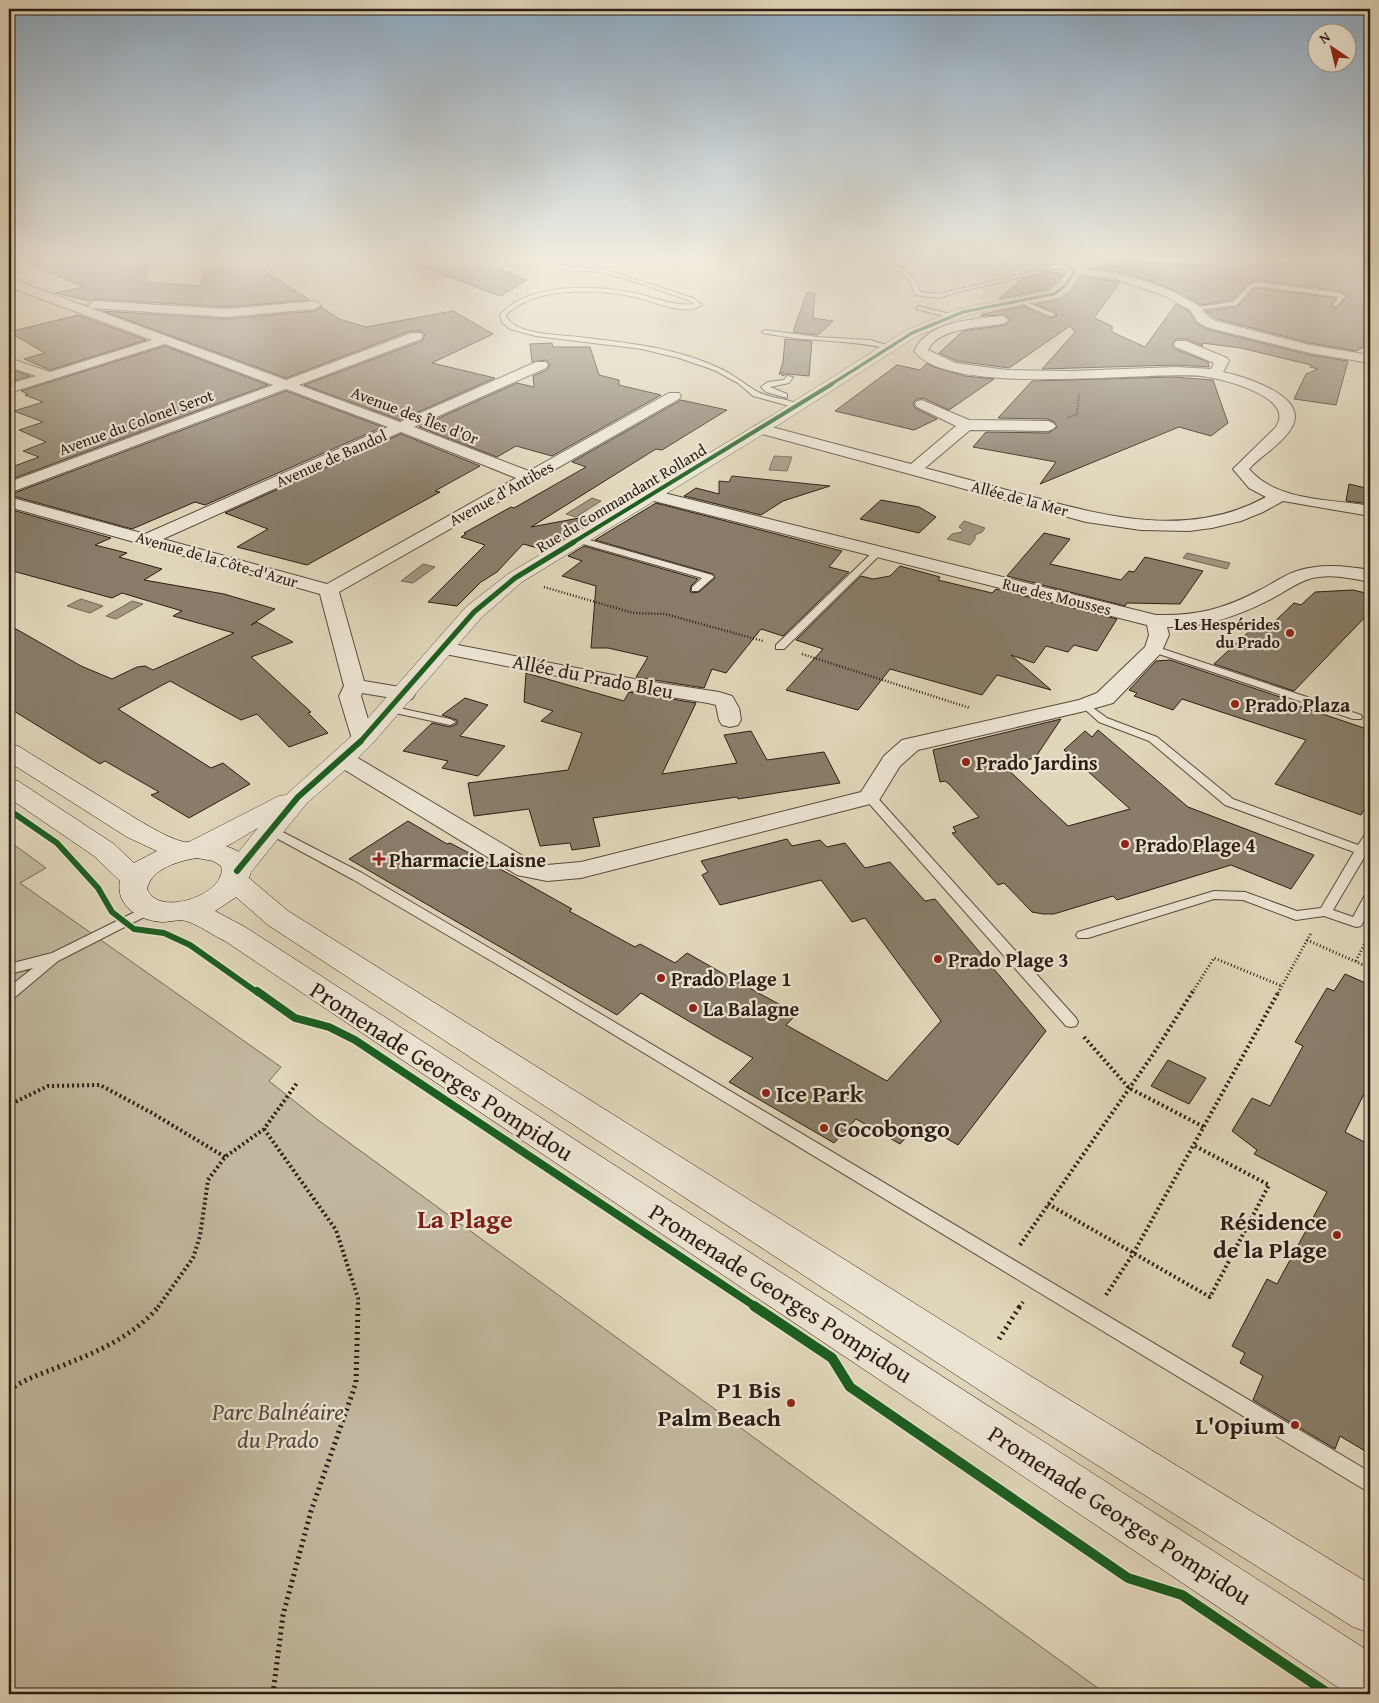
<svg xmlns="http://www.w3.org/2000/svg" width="1379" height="1703" font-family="'Gentium Book Plus',serif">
<rect width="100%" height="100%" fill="#e0d6ba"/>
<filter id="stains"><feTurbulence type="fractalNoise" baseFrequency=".004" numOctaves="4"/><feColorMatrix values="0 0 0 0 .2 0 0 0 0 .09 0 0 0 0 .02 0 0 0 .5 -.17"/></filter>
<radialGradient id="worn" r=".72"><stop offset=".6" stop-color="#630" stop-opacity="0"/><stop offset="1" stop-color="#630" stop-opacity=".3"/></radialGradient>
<!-- green -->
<path fill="#c1b79e" stroke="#766a59" d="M9,841L46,868L20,883L281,1067L269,1081L318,1120L1106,1694H9Z"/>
<!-- water -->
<path fill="#a29782" stroke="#726656" d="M774,456L792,457L787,471L769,470Z
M592,498L601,501L576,517L566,514Z
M964,521L985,528L982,532L975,535V539L970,545L947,539L952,534L962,532L963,530L959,527Z
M1187,553L1230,563L1227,569L1183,558Z
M423,564L435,567L413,583L401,581Z
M81,599L103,606L90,613L67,606Z
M132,601L143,604L116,619L106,616Z"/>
<!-- building -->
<path fill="#897d6a" stroke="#2b1d14" d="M17,259H145L147,282L199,286L212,259H246L310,300L226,307L94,299L90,301L55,293L84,287Z
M408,259H490V266L527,280L500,296L407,261Z
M1207,259H1258L1302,266L1308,259H1370V344L1356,351L1310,343L1217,319L1206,311L1237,307L1253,290L1257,288L1336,298L1331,305L1336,309L1347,296L1340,291L1256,280L1247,285L1232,300L1201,305L1182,294L1153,282L1123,273L1091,268L1106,265L1145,264L1214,266L1219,262L1217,260Z
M1044,271L1065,274L1049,289L999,299L1022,279L1040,275Z
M1080,276L1120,282L1094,318L1112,326V332L1145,347L1176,304L1189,311L1196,323L1206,329L1310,355L1348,361L1336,405L1294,399L1306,374L1318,369L1310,367L1311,365L1241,348L1202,343L1203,346L1186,339H1176L1172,345L1175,349L1208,362L1209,367L1176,365L1042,369L1075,332L1070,326L1009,368L957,361L939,353L963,331L1006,325L1010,321L1006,315L980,316L983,314L1023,306L1049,318L1055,317L1057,315L1055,312L1035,304L1060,299L1072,290Z
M807,292L815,293L813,318L833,321L818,335L793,332Z
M321,307L339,319L366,327L453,311L493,334L432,363L495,378L400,420L304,385L422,341L425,335L421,331H410L286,378L103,311L226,319L315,311Z
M78,315L146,340L50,370L24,359L45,353L9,332Z
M785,339L812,341L809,376L787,374L782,376V372L779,375L783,362Z
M552,343L553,347H590L599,375L619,380V385L661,395L552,456L516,446L497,457L419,427L517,383L534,387L533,376L547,370L550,364L546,360L532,362L530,344Z
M165,346L268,385L9,480V468L39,457L23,451L46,442L19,430L43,422L14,411L43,402L25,395L28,394L21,391Z
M927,363L934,367L965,376L994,379L949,410L923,398L917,399L913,403L915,408L937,419L914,430L835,411L897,365L920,370Z
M16,371L30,376L9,382V373Z
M1173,377L1213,380L1228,423L1211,436L1179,427L1040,484L1056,462L973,447L986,432L1048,433L1057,427L1054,422L1048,419L998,418L1032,381Z
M286,391L383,427L205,505L195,502L132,529L9,495Z
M681,400L727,410L662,450L656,449L531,527L606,513L545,550L523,544L497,572L481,582L457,606L428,602L485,545L461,537L466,534L464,533L511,507L514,508L586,467L572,462Z
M401,434L480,466L435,491L440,492L307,565L237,547L268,529L225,513Z
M732,476L830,486L783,501L761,515L684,496L696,488L719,494V481L729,482Z
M1349,484L1370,489V504L1346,501Z
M881,500L919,507L936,517L919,533L860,519Z
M656,503L842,551L829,567L849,572L783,636L761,629L726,673L712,669L704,688L636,677L648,657L608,648H591L596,586L562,576L582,561L568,556L584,546L698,579L691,586L690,591L692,593L699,592L715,578L713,574L595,540Z
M9,509L111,538L95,545L127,553L119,557L162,569L144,580L224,594L275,609L251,625L257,622L293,642L251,657L311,712L308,713L328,733L289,747L257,714L241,720L170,681L118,709L211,768L223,763L250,784L189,818L151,795L159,792L105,761L100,764L9,708V625L81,666L112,679L137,667L145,666L153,670L234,633L173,616L182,611L122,593L112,598L9,570Z
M1044,533L1070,539L1050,564L1121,580L1129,571L1134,572L1145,557L1203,571L1180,604L1127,603L1125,606L1007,576Z
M900,566L940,577L938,580L992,593L996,589L1117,619L1097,651L1074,645L1068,652L1046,646L1034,663L1011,655L1051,690L997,675L982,695L890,669L858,710L786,690L823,649L796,640L861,576L873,579L890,576Z
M1353,590L1370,594V612L1294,691L1214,664L1254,627L1258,625H1271L1294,603L1301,605L1315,592Z
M1170,660L1286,699L1284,701L1370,730V799L1361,815L1275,784L1306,740L1182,699L1173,710L1134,696L1137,693L1129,690L1156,661Z
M526,673L624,701L629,692L696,703L662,774L737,763L724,735L751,731L767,760L824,752L840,783L738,799L737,797L593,818L600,846L572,850L570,843L540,846L529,809L474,816L468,783L568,770L582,733L541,721L553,711L524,702Z
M465,698L488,705L460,736L505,746L478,776L442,768L448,761L403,751L432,723L450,727L457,724V720L442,715Z
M1061,719L1035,758L1003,765L1068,826L1130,809L1064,750L1085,731L1092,737L1098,730L1188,807L1314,855L1291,889L1231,865L1117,900L1113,896L1054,914H1043L1032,912L1004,883L998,885L952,833L956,832L953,827L979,817L949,784L945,781L940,782L933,750Z
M408,821L447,844L450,843L515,877L572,909L569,911L635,947L640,944L675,963L687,953L722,973L797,1014L786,1025L887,1081L941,1021L865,918L852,922L821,880L720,905L702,875L708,872L701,861L787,839L792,846L820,840L827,847L845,843L865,868L890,862L925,901L935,899L1046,1031L958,1145L919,1123L900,1144L856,1119L834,1143L729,1082L753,1058L714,1036L641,993L617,1015L349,859Z
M1345,974L1370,985V1082L1345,1132L1370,1145V1454L1340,1436L1335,1449L1253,1400L1263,1376L1240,1363L1245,1353L1232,1346L1267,1279L1277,1284L1327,1192L1254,1154L1257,1150L1232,1131L1252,1098L1270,1106L1303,1046L1295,1042L1327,988L1334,991Z
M1168,1060L1206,1078L1189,1104L1151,1086Z"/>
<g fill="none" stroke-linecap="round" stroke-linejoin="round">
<!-- service casing -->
<g stroke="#584b3e" stroke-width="2">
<path id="service" d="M870,259C891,258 916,271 920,292L939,294L1036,271L1038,267L1021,259H1029L1042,265H1070L1073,267L1070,269H1043L1040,273L958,292L939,298L915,295C913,292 913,287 911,284C904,267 883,267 870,259Z
M1125,259H1193L1217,262L1214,264L1150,263Z
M559,265L606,270L693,298L702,305C683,317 654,301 635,297C598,289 535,286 506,315C512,335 561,335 579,337C626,343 675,347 719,368C733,374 744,384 758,392C771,399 789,398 801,406L797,408L753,396L738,383L714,370L679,358L642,349L536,336L510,329L502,322L500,315C528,282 595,285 634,293C654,297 674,307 694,304L689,300C660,291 633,279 603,273C588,269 572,272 557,268Z
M1256,282L1340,293L1345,296L1336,307L1333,305L1339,297L1257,286L1252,288L1237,305L1195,310L1192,308L1233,302L1248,286Z
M1020,299L1054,314L1055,315L1050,316L1018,302Z
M918,306L954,315L955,316L952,318L916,309Z
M765,330L817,337L870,340L893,347L890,349C849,339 805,342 763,333L762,332Z
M787,376L793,377L789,383L770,387L787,394V398L766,392L761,387L768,382L784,380Z
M579,537L712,575L714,577L698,591H692V587L702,578L576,542V538Z
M880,547L883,548V552L784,649H776V645L877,548Z
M1154,646L1361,715L1362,717L1361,719H1353L1150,651L1149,649Z
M1085,702L1107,718L1157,737L1233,799L1358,845L1366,833L1370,832L1368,851L1333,910L1353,917L1365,895L1370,894V909L1361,926L1356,927L1324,916L1296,920L1243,900L1214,899L1088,938H1078L1076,935L1078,932L1214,891L1245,892L1297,911L1321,908L1354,852L1225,805L1149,741L1099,722L1080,705Z
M390,706L450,719L456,722L450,725L386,711L385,709Z
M870,793L874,794L1076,1018L1078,1022L1076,1026L1071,1027L1066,1026L866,800L864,797L866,794Z
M271,826L362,873L532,973L1370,1472V1493L522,979L352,879L267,833L265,830Z
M149,905L154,906L156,909L154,912L58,961L14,998L9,999V987L33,968L9,974V964L52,953Z"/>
</g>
<!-- minor casing -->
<g stroke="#584b3e" stroke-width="2">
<path id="minor" d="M1075,268C1121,273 1156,280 1196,304C1204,308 1205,316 1216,321L1310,345L1370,355V363L1310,353L1206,327L1198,322L1190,310L1165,296L1116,279L1071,273L1069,271Z
M9,276L28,285L286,380L411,333H421L423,336L421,339L299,385L400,422L536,362H546L548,365L546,368L414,427L529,471L669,393H679L681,396L679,399L339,592L364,681L412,689L415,694L412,699L404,700L362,693L361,696L374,739L371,744L363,746L355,744L352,739L339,696L344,686L320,594L9,507V497L145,534L388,427L286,389L9,493V482L273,385L165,344L9,393V384L36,376L9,367V358L50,372L152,340L20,291L9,285ZM401,432L516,478L327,584L163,539Z
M94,301L226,309L315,301L321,305L315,309L226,317L90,308L88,305Z
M1002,316L1006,317L1008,320L1006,323C985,328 939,326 928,350L956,363L1007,370L1071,371L1176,367L1211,369L1214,363L1176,347L1174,344L1176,341H1186L1227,358L1229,361L1223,372C1242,376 1307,395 1293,425C1284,443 1263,454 1249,469C1277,502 1331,499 1370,506V516L1283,501L1263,512L1241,521L1212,528L1189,531L1141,530L1086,522L755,432L752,429L755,426L760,424L911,464L956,426L917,407L915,404L917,401L922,400L969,420L1048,421L1053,423L1056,426L1053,429L1048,431L970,430L925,468C961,478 997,487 1033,497C1111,518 1191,538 1266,497L1249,488L1233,469L1275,428C1299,397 1220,378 1201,376C1143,371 949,398 914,351C928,321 973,319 1002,316Z
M652,490L1156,615C1197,616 1224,609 1260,590C1272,584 1284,575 1297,571C1321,563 1346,566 1370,570V582C1351,578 1328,573 1309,579C1296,583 1283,593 1271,599C1238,616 1204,628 1167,627L1169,635L1161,653L1113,703L1085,711L918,750L900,766L878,802L581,878L547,881L517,875L335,764L332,759L335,754L343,752L351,754L533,862L547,865L581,862L861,792L884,756L902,740L1079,700L1097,693L1145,647L1149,635L1147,625L646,499L644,495L646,491Z
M442,642L634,679L719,692L732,696L739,708L741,720L738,725L730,727L722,725L719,720L716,705L708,703L634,691L435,652L432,648L435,644Z"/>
</g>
<!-- tertiary casing -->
<g stroke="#584b3e" stroke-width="1">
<path id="tertiary" d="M1050,259H1064L1081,271L1070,289L1059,297L967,315L917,336L783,422L522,582L482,617L372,744L352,764L307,803L247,877L237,880L227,877L223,871L258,828C238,839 209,861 187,855L183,849L187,843L279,796L286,795L354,734L466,607L508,574L771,416L907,330L958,309L1050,291L1060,283L1068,272Z"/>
</g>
<!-- secondary casing -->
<g stroke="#2b1d14" stroke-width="1">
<path id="secondary" d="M9,744L18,746C52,767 85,787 119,808C135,818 166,838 184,842C188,843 194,840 199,841C217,842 260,851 249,878L288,911L1029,1375L1370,1584V1633L1353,1627L999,1403L268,925L236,897L215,911L245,927L1370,1652V1694H1348L225,941C212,935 199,925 186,921C179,919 170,922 162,922C140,921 115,906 120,881L94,856L9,798V778L18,781L114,844L134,863L157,851L127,837L9,762ZM197,858L213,861L221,866C229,893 159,919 147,889C151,869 178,861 197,858Z"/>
</g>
<!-- path-far4 -->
<path stroke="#2b1d14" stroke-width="2" stroke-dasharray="0.5 1" stroke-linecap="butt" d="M1067,418L1077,414L1079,394"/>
<!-- path-far3 -->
<path stroke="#2b1d14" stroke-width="2.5" stroke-dasharray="1 2" stroke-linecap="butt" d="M544,587L633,613L665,614L763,641
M802,654L970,708"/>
<!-- path-far2 -->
<path stroke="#2b1d14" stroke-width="3" stroke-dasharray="1 2.5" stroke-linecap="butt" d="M1307,940L1370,968
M1356,961L1367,939L1370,940
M1192,993L1214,958L1282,986
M1278,993L1311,933"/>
<!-- path-far1 -->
<path stroke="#2b1d14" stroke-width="4" stroke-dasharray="2 3" stroke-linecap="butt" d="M1084,1037L1129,1088L1204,1127
M9,1109L15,1102L48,1086L100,1085L152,1113L225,1157
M264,1129L336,1230L358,1298V1307
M1048,1204L1210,1297L1269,1185L1193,1145
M1020,1245L1154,1053L1193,991
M1106,1295L1133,1254L1279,991
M158,1307L193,1258L200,1236L208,1180L225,1157L264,1129L297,1083
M1019,1307L1023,1302"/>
<!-- path -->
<path stroke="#2b1d14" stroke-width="5" stroke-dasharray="2 4" stroke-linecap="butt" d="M999,1339L1020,1306
M9,1390C27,1378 41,1374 61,1366C97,1352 134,1336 159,1306
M273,1694L283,1615L311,1511L356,1383L358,1306"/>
<!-- service -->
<use href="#service" fill="#ebe4d2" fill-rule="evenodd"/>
<!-- minor -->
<use href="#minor" fill="#ebe4d2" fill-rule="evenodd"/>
<!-- tertiary -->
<use href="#tertiary" fill="#ebe4d2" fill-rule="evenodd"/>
<!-- secondary -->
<use href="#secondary" fill="#ebe4d2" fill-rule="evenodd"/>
<!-- cycleway-far5 casing -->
<g stroke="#ebe4d2" stroke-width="5">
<path id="cycleway-far5" d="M830,385L912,333L963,312L1054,294L1065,286L1075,271L1056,259"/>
</g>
<!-- cycleway-far4 casing -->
<g stroke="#ebe4d2" stroke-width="5.5">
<path id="cycleway-far4" d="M572,543L832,384"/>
</g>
<!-- cycleway-far3 casing -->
<g stroke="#ebe4d2" stroke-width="8">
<path id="cycleway-far3" d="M360,742L474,612L515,578L574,542"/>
</g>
<!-- cycleway-far2 casing -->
<g stroke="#ebe4d2" stroke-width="9">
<path id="cycleway-far2" d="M9,810L57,843L98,888L112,912L134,929L164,933L190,945L258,993
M237,871L298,797L361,741"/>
</g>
<!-- cycleway-far1 casing -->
<g stroke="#ebe4d2" stroke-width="11">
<path id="cycleway-far1" d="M257,991L295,1018L329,1027L355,1040L756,1307"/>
</g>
<!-- cycleway casing -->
<g stroke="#ebe4d2" stroke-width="13">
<path id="cycleway" d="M754,1306L832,1358L850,1387L1128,1578L1182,1595L1329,1694"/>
</g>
<!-- cycleway-far5 -->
<use href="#cycleway-far5" stroke="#1b5e20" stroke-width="3"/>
<!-- cycleway-far4 -->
<use href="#cycleway-far4" stroke="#1b5e20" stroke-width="4"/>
<!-- cycleway-far3 -->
<use href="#cycleway-far3" stroke="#1b5e20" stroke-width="5"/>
<!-- cycleway-far2 -->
<use href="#cycleway-far2" stroke="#1b5e20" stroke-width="6"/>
<!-- cycleway-far1 -->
<use href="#cycleway-far1" stroke="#1b5e20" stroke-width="8"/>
<!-- cycleway -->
<use href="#cycleway" stroke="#1b5e20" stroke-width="10"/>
</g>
<!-- sky -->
<linearGradient id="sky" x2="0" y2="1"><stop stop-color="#8ca8bf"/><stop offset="0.52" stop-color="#f1ede0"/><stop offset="1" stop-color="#f1ede0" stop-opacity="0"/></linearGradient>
<rect width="1379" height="497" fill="url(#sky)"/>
<!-- markers -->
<g fill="#8f2418" stroke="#ebe4d2" stroke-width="2">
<circle cx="1290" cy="633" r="5"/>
<circle cx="1235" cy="704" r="5"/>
<circle cx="966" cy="762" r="5"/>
<circle cx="1125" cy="844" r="5"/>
<path d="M376.5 851.5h5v5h5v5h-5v5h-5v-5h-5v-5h5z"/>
<circle cx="938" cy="959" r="5"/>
<circle cx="661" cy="978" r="5"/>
<circle cx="693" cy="1008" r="5"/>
<circle cx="766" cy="1093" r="5"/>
<circle cx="824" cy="1128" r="5"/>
<circle cx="1337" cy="1235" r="5"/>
<circle cx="791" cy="1403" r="5"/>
<circle cx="1295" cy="1425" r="5"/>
</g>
<g text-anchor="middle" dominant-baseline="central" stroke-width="4.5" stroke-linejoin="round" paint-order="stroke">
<!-- far-street labels -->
<g font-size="16" fill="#2b1d14" stroke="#ebe4d2">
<text transform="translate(415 415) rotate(21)">Avenue des Îles d'Or</text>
<text transform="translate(136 422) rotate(-20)">Avenue du Colonel Serot</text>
<text transform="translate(331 458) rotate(-24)">Avenue de Bandol</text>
<text transform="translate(501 493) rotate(-29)">Avenue d'Antibes</text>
<text transform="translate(621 498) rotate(-31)">Rue du Commandant Rolland</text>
<text transform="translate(1020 498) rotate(15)">Allée de la Mer</text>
<text transform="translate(217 559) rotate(16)">Avenue de la Côte-d'Azur</text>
<text transform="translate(1057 596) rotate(14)">Rue des Mousses</text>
</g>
<!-- far-poi labels -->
<g font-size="16" font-weight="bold" fill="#2b1d14" stroke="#ebe4d2" text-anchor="end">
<text x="1280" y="624">Les Hespérides<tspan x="1280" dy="18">du Prado</tspan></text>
</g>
<!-- street labels -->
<g font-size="20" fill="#2b1d14" stroke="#ebe4d2">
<text transform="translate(593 676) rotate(11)">Allée du Prado Bleu</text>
</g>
<!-- poi labels -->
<g font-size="20" font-weight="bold" fill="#2b1d14" stroke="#ebe4d2" text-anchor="start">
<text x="1245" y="704">Prado Plaza</text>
<text x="976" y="762">Prado Jardins</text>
<text x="1135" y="844">Prado Plage 4</text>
<text x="389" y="859">Pharmacie Laisne</text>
<text x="948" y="959">Prado Plage 3</text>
<text x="671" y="978">Prado Plage 1</text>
<text x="703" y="1008">La Balagne</text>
</g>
<!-- near-street labels -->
<g font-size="24" fill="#2b1d14" stroke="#ebe4d2">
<text transform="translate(442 1071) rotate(33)">Promenade Georges Pompidou</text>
<text transform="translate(781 1293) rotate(33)">Promenade Georges Pompidou</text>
<text transform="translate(1120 1515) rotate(33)">Promenade Georges Pompidou</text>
</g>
<!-- near-poi labels -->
<g font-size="24" font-weight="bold" fill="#2b1d14" stroke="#ebe4d2" text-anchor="end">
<text x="776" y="1093" text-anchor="start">Ice Park</text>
<text x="834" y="1128" text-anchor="start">Cocobongo</text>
<text x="1327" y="1221">Résidence<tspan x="1327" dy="28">de la Plage</tspan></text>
<text x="781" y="1389">P1 Bis<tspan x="781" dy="28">Palm Beach</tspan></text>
<text x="1285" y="1425">L'Opium</text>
</g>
<!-- near-park labels -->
<g font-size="24" font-style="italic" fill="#584b3d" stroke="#ebe4d2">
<text x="278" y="1411">Parc Balnéaire<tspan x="278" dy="28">du Prado</tspan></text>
</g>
<!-- near-quarter labels -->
<g font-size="26" font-weight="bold" fill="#7a1f14" stroke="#ebe4d2">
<text x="465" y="1218">La Plage</text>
</g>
</g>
<!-- margin -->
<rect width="1379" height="1703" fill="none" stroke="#e0d6ba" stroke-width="30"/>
<rect x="10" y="10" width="1359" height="1683" fill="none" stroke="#2b1d14" stroke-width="2.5"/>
<rect x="15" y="15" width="1349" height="1673" fill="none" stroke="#2b1d14"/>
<!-- north arrow -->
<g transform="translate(1332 48) rotate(325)"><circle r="24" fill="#ebe4d2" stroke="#9e9486"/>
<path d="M0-4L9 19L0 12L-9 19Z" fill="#8f2418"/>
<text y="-8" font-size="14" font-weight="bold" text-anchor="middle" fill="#2b1d14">N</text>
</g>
<rect width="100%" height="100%" filter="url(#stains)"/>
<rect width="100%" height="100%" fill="url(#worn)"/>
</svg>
